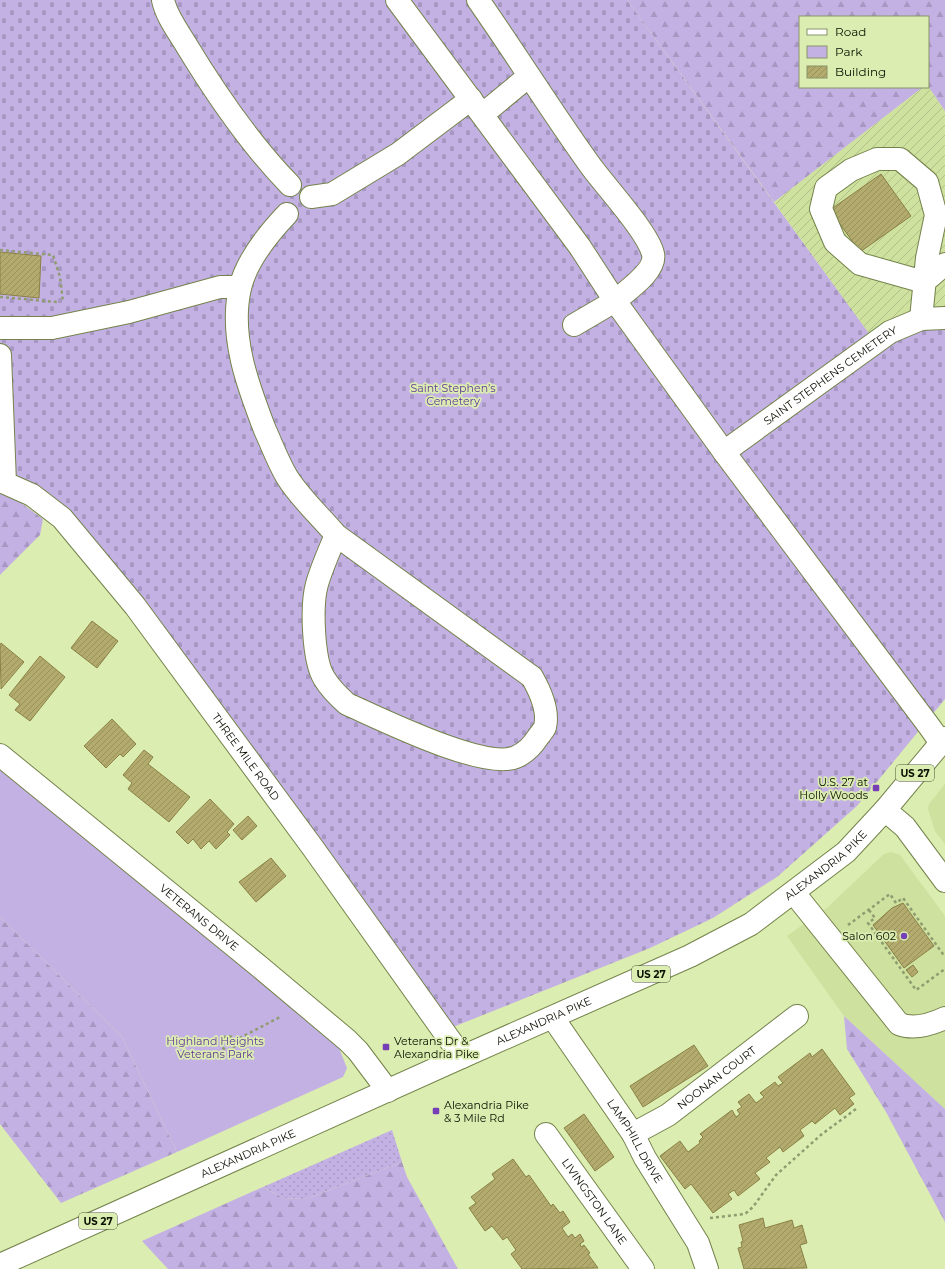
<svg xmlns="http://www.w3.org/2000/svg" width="945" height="1269" font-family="Montserrat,sans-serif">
<defs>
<pattern id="industrial-furrows" width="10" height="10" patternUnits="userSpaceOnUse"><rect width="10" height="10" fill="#cee19e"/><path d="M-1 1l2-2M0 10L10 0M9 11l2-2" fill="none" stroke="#b0c086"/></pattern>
<pattern id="grass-dots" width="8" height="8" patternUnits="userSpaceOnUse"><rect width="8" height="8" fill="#c4b1e4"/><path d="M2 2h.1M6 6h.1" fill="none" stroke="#a797c2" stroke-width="1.8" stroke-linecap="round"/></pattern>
<pattern id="forest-firs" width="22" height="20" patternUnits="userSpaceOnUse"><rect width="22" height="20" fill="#c4b1e4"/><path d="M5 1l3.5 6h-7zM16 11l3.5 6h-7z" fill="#a797c2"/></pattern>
<pattern id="cemetery-stones" width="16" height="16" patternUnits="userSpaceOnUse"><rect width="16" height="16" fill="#c4b1e4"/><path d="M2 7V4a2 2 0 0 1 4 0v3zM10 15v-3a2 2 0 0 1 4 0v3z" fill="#a797c2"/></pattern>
<pattern id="building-hatch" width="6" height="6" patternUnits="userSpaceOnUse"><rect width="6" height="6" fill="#b3ab6d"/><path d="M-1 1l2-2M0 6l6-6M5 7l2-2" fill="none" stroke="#99925d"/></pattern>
</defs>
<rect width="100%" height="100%" fill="#dbedb0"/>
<!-- built -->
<path fill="#cee19e" d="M945,784V844L935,831L928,809L929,804Z
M891,852L900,855L945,916V1109L844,1016L787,936L828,907L884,854Z"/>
<!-- industrial -->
<path fill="url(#industrial-furrows)" d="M928,86L945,111V327L878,347L774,202L923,87Z"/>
<!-- grass -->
<path fill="url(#grass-dots)" d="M392,1130L402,1162L306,1199L283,1198L263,1187Z"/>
<!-- forest -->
<path fill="url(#forest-firs)" d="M627,0H945V111L928,86V17H800V87H923L774,202Z
M0,493L20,502L43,519L40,535L0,575Z
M0,917L122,1037L177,1152L61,1203L0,1124Z
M844,1016L945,1109V1222L886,1112L847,1049Z
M402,1162L407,1177L458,1269H168L142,1241L263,1187L283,1198L306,1199Z"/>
<!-- cemetery -->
<path fill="url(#cemetery-stones)" d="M0,0H627L878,346L928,324L945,327V699L857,806L777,877L713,918L650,948L453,1027L133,586L0,473Z"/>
<!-- green -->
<path fill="#c4b1e4" d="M0,764L339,1048L347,1068L343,1077L177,1152L122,1037L0,917Z"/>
<!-- building -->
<path fill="url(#building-hatch)" stroke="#8a8145" d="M881,174L911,216L860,252L830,210Z
M0,252L41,256L39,298L0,294Z
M92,621L118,641L97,668L71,648Z
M1,643L24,662L1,689L0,645Z
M40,656L65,677L30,721L15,710L20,704L9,695Z
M112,719L136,744L123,757L120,754L106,768L84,746Z
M144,750L153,757L148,764L190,797L169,822L128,789L132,783L123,775Z
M210,799L234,824L227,832L230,835L216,849L209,841L201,849L193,839L188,844L176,832Z
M248,816L257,826L242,840L233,830Z
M271,858L286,876L256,902L239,882Z
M903,903L934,946L904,968L873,925L892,908Z
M913,965L918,972L912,977L906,970Z
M694,1045L708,1066L643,1107L630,1086Z
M822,1049L855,1094L849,1098L854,1104L840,1115L835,1108L815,1124L812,1121L800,1130L804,1136L783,1152L780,1147L766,1158L770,1162L755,1173L760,1179L738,1196L734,1190L728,1194L732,1199L713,1213L691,1184L685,1189L660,1156L680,1141L688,1152L700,1143L699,1141L703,1137L700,1134L732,1110L736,1117L740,1114L737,1110L742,1107L738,1102L749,1094L756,1103L764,1097L760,1093L775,1082L778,1086L783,1083L778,1077L810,1053L812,1057Z
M584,1114L614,1157L595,1171L564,1128Z
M513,1159L526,1177L529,1175L551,1206L553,1204L560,1213L563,1211L570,1222L562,1228L568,1237L572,1234L575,1238L580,1234L584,1241L580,1244L581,1247L584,1245L590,1253L588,1254L598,1268L522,1269L511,1254L516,1250L507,1237L503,1240L492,1226L485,1231L469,1208L476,1203L471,1197L495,1179L492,1174Z
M763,1218L765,1228L792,1220L794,1228L802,1225L807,1243L800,1245L807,1268L744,1269L738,1248L742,1247L741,1242L743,1241L739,1225Z"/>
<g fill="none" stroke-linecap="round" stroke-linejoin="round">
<!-- minor casing -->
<g stroke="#74834b" stroke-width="24">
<g id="minor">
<path d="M163,0C166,15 177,30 185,43C214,91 251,145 290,185"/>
<path d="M397,0L580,247L615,301C626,291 657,271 653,254C648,232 605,186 590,165C551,111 516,54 478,0"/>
<path d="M483,114L529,76"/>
<path d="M311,197L332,194L398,154L471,99"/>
<path d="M287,214C269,233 246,262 240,288C229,336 248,386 265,430C272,445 278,462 287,477C300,498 320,516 336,535"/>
<path d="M921,319L927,258L936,215L927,182L900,159H877L851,170L826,188L821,209L835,242L860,264L924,282L945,264"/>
<path d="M574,325L615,301L724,452L929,726L941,743"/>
<path d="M0,328H52L129,312L220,287H240"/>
<path id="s1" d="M0,355L5,483L32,495L62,518L135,606L313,848L462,1057"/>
<path id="s2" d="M724,452L890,332L921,319L945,318"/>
<path d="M336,535L532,677C540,691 549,711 545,727C544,730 540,734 538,737C533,745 525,753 516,757C485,771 379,718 347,704C338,696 330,688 324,678C313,660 311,605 317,584C322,567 329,551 336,535Z"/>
<path id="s3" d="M0,755L260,967L347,1040L358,1051L388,1091"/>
<path d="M885,810L905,827L945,881"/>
<path d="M794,893L899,1024C914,1030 930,1025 945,1018"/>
<path id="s4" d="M553,1018L633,1134L645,1158L698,1243L707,1269"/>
<path id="s5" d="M546,1134L643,1269"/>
<path id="s6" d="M633,1134L668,1115L797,1016"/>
</g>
</g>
<!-- major casing -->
<g stroke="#74834b" stroke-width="24">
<g id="major">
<path id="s7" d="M0,1265L462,1057L690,956L751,924L846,852L885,810L945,738"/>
</g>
</g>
<!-- path -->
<path stroke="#8f9c70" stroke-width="2.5" stroke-dasharray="3 3" stroke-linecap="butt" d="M0,250L53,255L60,277L63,302
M0,297L57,302
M869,910L875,918L868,923L916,990L945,969
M848,925L890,894L896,903L903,898L945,957
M221 1043a7 7 0 1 1 14 0a7 7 0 1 1-14 0Z
M234,1041L282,1016
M710,1218L745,1214L753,1207L776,1175L822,1134L856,1109"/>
<!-- minor -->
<use href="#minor" stroke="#fff" stroke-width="22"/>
<!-- major -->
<use href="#major" stroke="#fff" stroke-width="22"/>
</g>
<!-- markers -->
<g fill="#763fb6" stroke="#dbedb0" stroke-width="1.5">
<rect x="872" y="784" width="8" height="8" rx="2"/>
<circle cx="904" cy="936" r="4"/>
<rect x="382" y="1043" width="8" height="8" rx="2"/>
<rect x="432" y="1107" width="8" height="8" rx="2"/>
</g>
<g text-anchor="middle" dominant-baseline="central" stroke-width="3.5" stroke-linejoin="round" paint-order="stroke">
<!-- shield labels -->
<g fill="#dbedb0" stroke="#495235" stroke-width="1">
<rect x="896" y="765" width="38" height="16" rx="3"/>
<rect x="632" y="966" width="38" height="16" rx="3"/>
<rect x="79" y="1213" width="38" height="16" rx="3"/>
</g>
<g font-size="10" font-weight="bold" fill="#0a0f00">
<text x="915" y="773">US 27</text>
<text x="651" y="974">US 27</text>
<text x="98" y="1221">US 27</text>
</g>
<!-- street labels -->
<g font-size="11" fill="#0a0f00" stroke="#dbedb0">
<text stroke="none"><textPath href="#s2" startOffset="131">SAINT STEPHENS CEMETERY</textPath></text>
<text stroke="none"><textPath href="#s1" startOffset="497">THREE MILE ROAD</textPath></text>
<text stroke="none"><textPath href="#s7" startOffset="920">ALEXANDRIA PIKE</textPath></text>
<text stroke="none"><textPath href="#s3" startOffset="257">VETERANS DRIVE</textPath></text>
<text stroke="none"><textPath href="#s7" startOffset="596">ALEXANDRIA PIKE</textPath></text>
<text stroke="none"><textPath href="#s6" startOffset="101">NOONAN COURT</textPath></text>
<text stroke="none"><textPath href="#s4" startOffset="148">LAMPHILL DRIVE</textPath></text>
<text stroke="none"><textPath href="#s7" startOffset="272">ALEXANDRIA PIKE</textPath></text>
<text stroke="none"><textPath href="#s5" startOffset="83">LIVINGSTON LANE</textPath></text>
</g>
<!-- park labels -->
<g font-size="11" fill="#623797" stroke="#dbedb0">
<text x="453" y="388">Saint Stephen’s<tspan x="453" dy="13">Cemetery</tspan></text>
<text x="215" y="1041">Highland Heights<tspan x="215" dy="13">Veterans Park</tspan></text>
</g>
<!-- poi labels -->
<g font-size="11" fill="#0a0f00" stroke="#dbedb0" text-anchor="end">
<text x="868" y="782">U.S. 27 at<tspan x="868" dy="13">Holly Woods</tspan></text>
<text x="896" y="936">Salon 602</text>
<text x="394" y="1041" text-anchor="start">Veterans Dr &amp;<tspan x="394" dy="13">Alexandria Pike</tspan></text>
<text x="444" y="1105" text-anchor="start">Alexandria Pike<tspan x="444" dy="13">&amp; 3 Mile Rd</tspan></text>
</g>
</g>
<!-- legend -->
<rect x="799" y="16" width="130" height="72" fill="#dbedb0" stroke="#87946a"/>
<rect x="807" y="29" width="20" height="6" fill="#ffffff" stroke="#87946a"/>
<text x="835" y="36" font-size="12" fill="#0a0f00">Road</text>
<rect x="807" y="46" width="20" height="12" fill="#c4b1e4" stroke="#87946a"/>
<text x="835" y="56" font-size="12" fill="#0a0f00">Park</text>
<rect x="807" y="66" width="20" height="12" fill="url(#building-hatch)" stroke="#87946a"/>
<text x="835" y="76" font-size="12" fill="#0a0f00">Building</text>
</svg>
